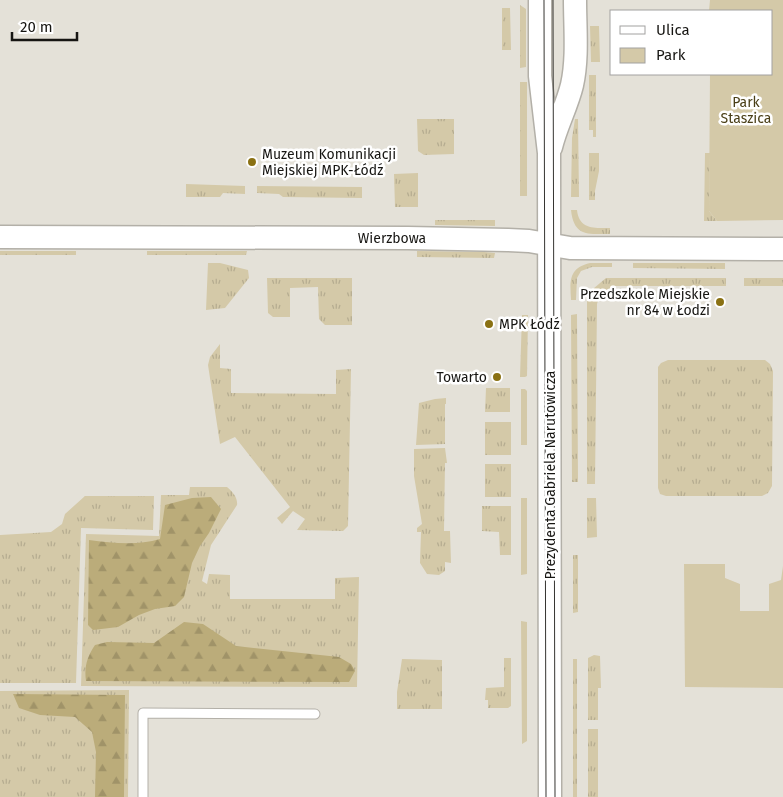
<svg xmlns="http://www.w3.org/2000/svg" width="783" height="797" font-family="'Fira Sans',sans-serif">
<defs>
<pattern id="grass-tufts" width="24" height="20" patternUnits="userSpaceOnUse" patternTransform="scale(1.25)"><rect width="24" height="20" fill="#d4c9a8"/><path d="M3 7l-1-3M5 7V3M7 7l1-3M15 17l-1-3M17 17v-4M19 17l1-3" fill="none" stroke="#b5ac90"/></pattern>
<pattern id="forest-firs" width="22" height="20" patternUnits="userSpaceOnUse" patternTransform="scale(1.25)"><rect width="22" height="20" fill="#bbac7a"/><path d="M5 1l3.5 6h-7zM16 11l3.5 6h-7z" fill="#a09368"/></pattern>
</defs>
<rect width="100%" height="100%" fill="#e4e1d8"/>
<!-- grass -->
<path fill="url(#grass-tufts)" d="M520,5L526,9V67L520,68Z
M502,8H510L511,50H502Z
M590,26H599L600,62H591Z
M589,75H596V137H593V130H589Z
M520,82H527V196H520Z
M417,119H454V154L424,155L418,151Z
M575,119H578L579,197H571L572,138Z
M589,153H599V171L595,191V200H589Z
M705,153H710L709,211L717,221H704Z
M418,173V207H395L394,174Z
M186,184L245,186V194L223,193L220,197H186Z
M257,186L362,187V198L283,197L279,194L257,193Z
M571,210H577C579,230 595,228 610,228V234C588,234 574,237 571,210Z
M435,220H495V226L435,225Z
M0,251H76V255H0Z
M147,251H247L246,255H147Z
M417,251L484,252L495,253L494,258L417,257Z
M208,263H220L248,270L249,278L225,308L206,310Z
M590,263H612V267H592L581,271L577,278L576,300H571C570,282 568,268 590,263Z
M633,263H725V269L633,268Z
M267,278H352V325H325L319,319L318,287L290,288V317H273L268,313Z
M606,278H726V286H616C606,289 600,293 597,304L595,484H587V294Z
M744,278H783V286H744Z
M577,314L578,482H572L571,315Z
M522,315H528L527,376L525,377H520Z
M220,344V368L231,369V393L336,394V370L351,369L348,526L343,531L297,530L305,519L293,511L282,524L277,518L290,507L235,437L220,444L208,365L210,357Z
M668,360H765L770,364L773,371L772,486L768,493L762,496H666L660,494L658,488V367L661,363Z
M486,388H510V412H485Z
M521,389H525L527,391V445H521Z
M446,398V404H445V444L416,445L419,403L435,399Z
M485,422H511V455H485Z
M445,448L447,463H445L444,531H450L451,563L445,562V571L439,575L427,574L420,563L421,532H417V528L422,524L414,476V449Z
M485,464H511V497H485Z
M190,487H227C233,492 238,498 237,505L211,545L202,581L207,584L209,574L230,575V599H335V578L359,577L357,687L81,686L86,534L159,536L161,495H189Z
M85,496H154L153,530L81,528L76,683H0V535L51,532L62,524L65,514Z
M521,498H527V574L521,575Z
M587,498H596L597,537L587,538Z
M482,506H511V555H500L499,532L482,531Z
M573,555H578V612L573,613Z
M521,621L527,622V741L522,744Z
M594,655L600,656L601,688H598V720H588V658Z
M504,658H511V706L508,708H488V700H485L486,688L504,687Z
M402,659L442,660V709H397V692Z
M573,659H577V797H573Z
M129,690L128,797H0V691Z
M588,729H598V797H588Z"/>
<!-- forest -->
<path fill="url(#forest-firs)" d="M211,497L221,509L209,533L200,546L192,563L184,597L175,606L155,609L139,615L118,627L93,630L88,625L89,540C112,543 137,546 160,539L165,505L192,498Z
M184,622L203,624L236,646L339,657L351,664L355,671L349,682L86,681C84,667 87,657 95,645L107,642L154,643Z
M13,694L125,695L124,797H95L96,752L92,732L75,717L40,715L19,708Z"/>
<!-- park -->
<path fill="#d4c9a8" d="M710,0H783V220L717,221L709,211L710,74H772V11H709Z
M684,564H725V578L740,584V611H769V584L781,580L783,566V688L685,687Z"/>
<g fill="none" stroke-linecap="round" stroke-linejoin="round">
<!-- service casing -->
<g stroke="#b3b0a8" stroke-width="11">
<path id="service" d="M143,797V713L315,714"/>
</g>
<!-- tertiary casing -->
<g stroke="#b3b0a8" stroke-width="25">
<path id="tertiary" d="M540,0V76L549,153L550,797
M551,147C556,126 567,106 572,85C578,58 575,28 575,0
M0,237L408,238L508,240L529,241L570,248L783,249"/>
</g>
<!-- service -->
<use href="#service" stroke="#fff" stroke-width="9"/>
<!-- tertiary -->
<use href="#tertiary" stroke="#fff" stroke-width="22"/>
<!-- tram -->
<path stroke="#363531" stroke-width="1" d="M544,0L546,797
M553,0L555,797"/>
</g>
<!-- markers -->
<g fill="#8a7113" stroke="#fff" stroke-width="2">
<circle cx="252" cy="162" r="5"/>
<circle cx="720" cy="302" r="5"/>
<circle cx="489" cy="324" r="5"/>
<circle cx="497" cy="377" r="5"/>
</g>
<g text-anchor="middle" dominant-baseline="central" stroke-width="5" stroke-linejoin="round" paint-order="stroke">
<!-- park labels -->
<g font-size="14" fill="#493e16" stroke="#fff">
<text x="746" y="102">Park<tspan x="746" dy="16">Staszica</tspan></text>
</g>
<!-- poi labels -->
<g font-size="14" fill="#161512" stroke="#fff" text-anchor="start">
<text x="262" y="154">Muzeum Komunikacji<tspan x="262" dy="16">Miejskiej MPK-Łódź</tspan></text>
<text x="710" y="294" text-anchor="end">Przedszkole Miejskie<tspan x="710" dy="16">nr 84 w Łodzi</tspan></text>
<text x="499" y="324">MPK Łódź</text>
<text x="487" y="377" text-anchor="end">Towarto</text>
</g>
<!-- street labels -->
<g font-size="14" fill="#161512" stroke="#fff">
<text x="392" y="238">Wierzbowa</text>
<text transform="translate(550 475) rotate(-90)">Prezydenta Gabriela Narutowicza</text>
</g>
</g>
<!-- legend -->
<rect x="610" y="10" width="162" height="65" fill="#ffffff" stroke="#a2a1a0"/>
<rect x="620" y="26" width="25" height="8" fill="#ffffff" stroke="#a2a1a0"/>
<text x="656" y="35" font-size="15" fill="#161512">Ulica</text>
<rect x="620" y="48" width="25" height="15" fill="#d4c9a8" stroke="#a2a1a0"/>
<text x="656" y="60" font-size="15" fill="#161512">Park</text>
<!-- scale -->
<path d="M12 32v8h65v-8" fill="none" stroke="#161512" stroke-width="2.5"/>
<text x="20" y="32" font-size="15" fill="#161512" stroke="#ffffff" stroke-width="4" paint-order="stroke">20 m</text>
</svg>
